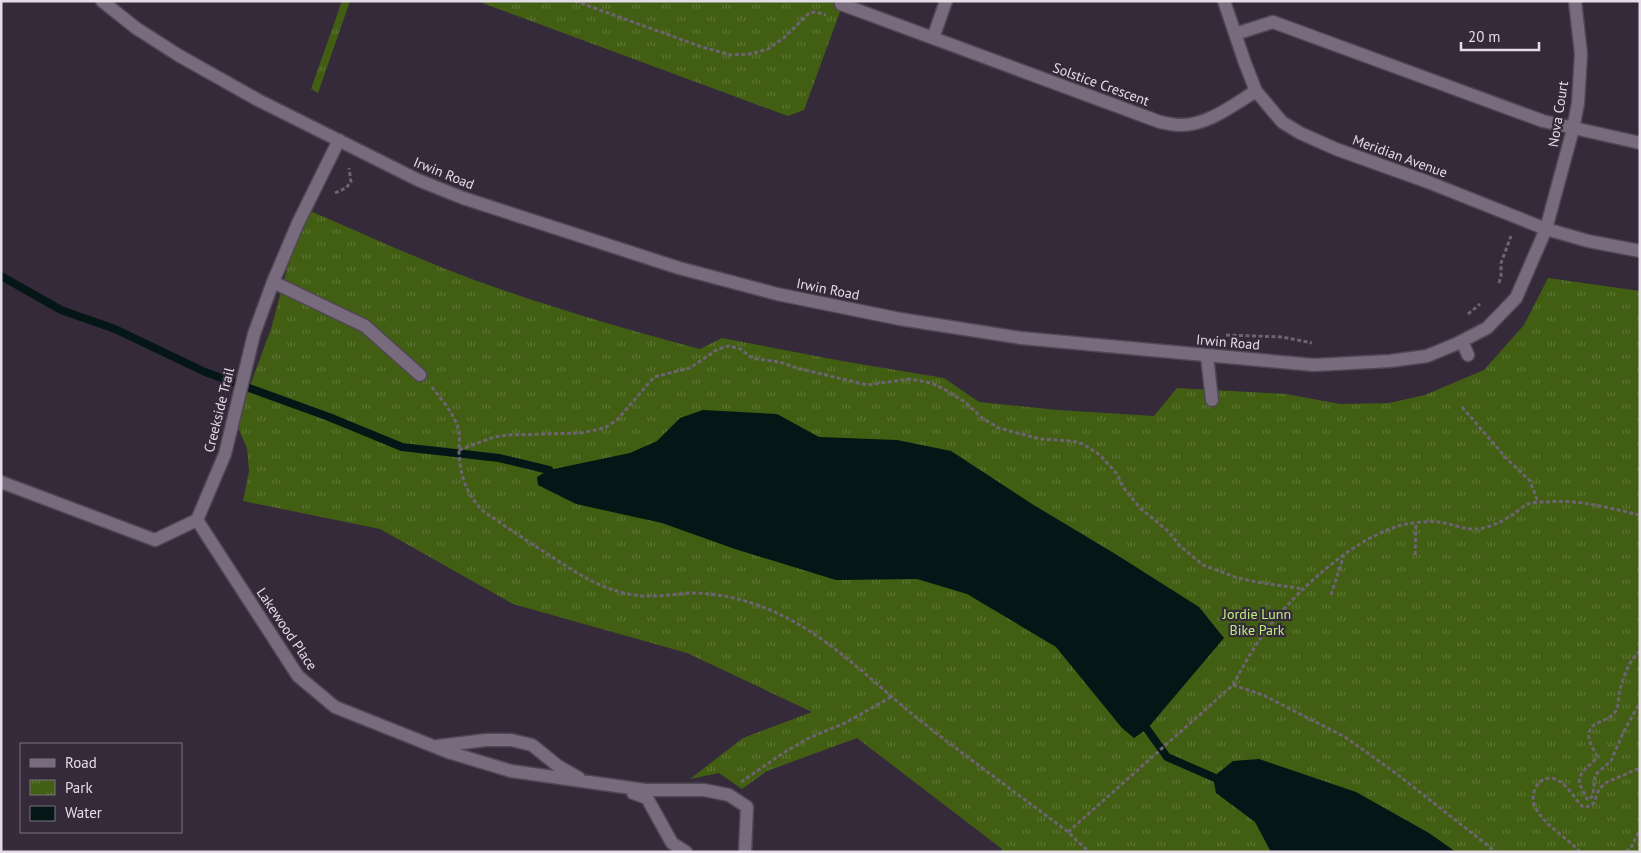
<svg xmlns="http://www.w3.org/2000/svg" width="1641" height="853" font-family="'PT Sans',sans-serif">
<defs>
<pattern id="park-tufts" width="24" height="20" patternUnits="userSpaceOnUse" patternTransform="scale(1.25)"><rect width="24" height="20" fill="#425e13"/><path d="M3 7l-1-3M5 7V3M7 7l1-3M15 17l-1-3M17 17v-4M19 17l1-3" fill="none" stroke="#5d7535"/></pattern>
</defs>
<rect width="100%" height="100%" fill="#352a3a"/>
<!-- park -->
<path fill="url(#park-tufts)" d="M342,1H350L318,93L311,89Z
M477,1H844L804,110L788,116Z
M308,210C364,234 420,260 477,281C550,307 624,329 700,349L722,338L842,361L944,378L979,402L1058,410L1154,416L1177,388L1286,394L1340,404L1389,403L1425,395L1484,370L1524,325L1548,278L1640,291V852H1002V849L857,738L767,771L742,789L719,773L690,779L743,738L812,712L687,653L513,604L380,529L243,501L249,471L247,448L236,423L271,329L289,262Z"/>
<!-- water -->
<path fill="#051616" d="M703,410L777,414L819,437L897,440L951,451L1032,504L1117,555L1199,607L1224,638L1147,729L1134,738L1122,728L1056,647L967,594L917,579L836,580L735,549L662,523L576,504L538,485L537,477L549,470L630,453L657,441L680,418Z
M1259,759L1356,792L1429,833L1456,852H1271L1255,822L1216,793L1213,777L1233,761Z"/>
<g fill="none" stroke-linecap="round" stroke-linejoin="round">
<!-- stream -->
<path stroke="#051616" stroke-width="8" d="M1,276L61,310L115,329L205,372L329,417L402,447L499,458L549,470
M1147,729L1167,757L1213,777"/>
<!-- minor casing -->
<g stroke="#514754" stroke-width="15">
<path id="minor" d="M102,1L136,28L178,55L258,100L418,180L463,198L679,268L777,294L900,319L1021,338L1314,365L1390,361L1427,356L1456,344L1487,328L1516,298L1546,229L1573,129L1578,103L1581,54L1575,1
M1224,1L1245,63L1256,91L1282,122L1300,133L1336,149L1428,182L1546,229L1588,241L1640,251
M841,4L1160,122C1166,123 1173,125 1179,125C1207,126 1233,105 1256,91
M1235,34L1273,22L1543,121L1640,143
M933,38L946,1
M273,282L365,326L420,375
M1462,341L1468,355
M1207,356L1212,400
M1,482L155,540L197,520L225,454L254,334L273,282L298,223L339,140
M197,520L298,676L335,707L448,752L511,771L645,790H704L729,795L747,807L745,852
M438,746L486,740H511L532,745L558,766L579,778
M633,793L647,798L672,843L686,852"/>
</g>
<!-- path -->
<path stroke="#6d6372" stroke-width="3" stroke-dasharray="4 2.5" stroke-linecap="butt" d="M575,1L702,47L731,55L750,54L768,49L785,37L809,13L816,12L826,15
M335,193L346,188L351,182L349,168
M1499,283L1501,276V263L1511,236
M1468,314L1480,304
M1226,335L1282,337L1312,343
M432,387C442,400 455,415 459,431C460,437 459,445 459,451C460,475 466,494 483,511C505,526 527,541 549,555C577,573 601,590 634,595C653,598 672,594 691,593C718,593 743,599 768,609C826,633 869,679 917,718C966,757 1018,794 1068,832L1089,852
M1462,407L1507,459L1530,481L1538,502
M459,450L494,437L507,435L581,433L600,429L608,426L618,419L654,377L690,368L718,349L729,346L741,349L749,356L757,359L780,362L797,368L867,385L910,379L931,383L944,389L965,402L982,418L999,428L1040,439L1072,441L1083,444L1100,455L1117,474L1123,487L1140,508L1169,532L1179,545L1203,565L1235,577L1256,582L1304,589
M1415,555L1416,523
M1331,595L1344,555
M1640,651C1630,659 1623,677 1620,690C1618,696 1619,703 1617,709C1611,722 1594,720 1590,730C1586,739 1593,748 1597,756C1592,768 1581,765 1579,783L1587,799L1589,800L1593,795L1595,775L1611,761L1623,733L1640,702
M1233,685L1263,695L1345,737L1393,771L1496,852
M741,782L783,753L809,738L845,723L893,696
M1068,832L1233,685C1244,664 1256,643 1271,624C1302,586 1357,535 1406,524C1416,522 1431,521 1440,522C1452,524 1465,530 1477,529C1489,528 1503,521 1512,515C1517,512 1523,506 1528,504C1533,502 1541,502 1547,502C1579,499 1609,508 1640,515
M1580,852C1566,837 1547,827 1536,809C1527,793 1541,770 1559,781C1568,786 1575,799 1582,806L1587,807L1594,803L1599,789L1607,782L1640,768
M1626,852L1632,846L1640,829"/>
<!-- minor -->
<use href="#minor" stroke="#776b7d" stroke-width="12"/>
</g>
<g text-anchor="middle" dominant-baseline="central" stroke-width="4.5" stroke-linejoin="round" paint-order="stroke">
<!-- street labels -->
<g font-size="14" fill="#e4dde7" stroke="#352a3a">
<text transform="translate(1101 84) rotate(20)">Solstice Crescent</text>
<text transform="translate(1558 114) rotate(-81)">Nova Court</text>
<text transform="translate(1400 156) rotate(20)">Meridian Avenue</text>
<text transform="translate(444 173) rotate(22)">Irwin Road</text>
<text transform="translate(828 289) rotate(11)">Irwin Road</text>
<text transform="translate(1228 342) rotate(5)">Irwin Road</text>
<text transform="translate(219 410) rotate(-76)">Creekside Trail</text>
<text transform="translate(287 629) rotate(56)">Lakewood Place</text>
</g>
<!-- park labels -->
<g font-size="14" fill="#beef7e" stroke="#352a3a">
<text x="1257" y="614">Jordie Lunn<tspan x="1257" dy="16">Bike Park</tspan></text>
</g>
</g>
<!-- border -->
<rect width="1641" height="853" fill="none" stroke="#e4dde7" stroke-width="5"/>
<!-- legend -->
<rect x="20" y="743" width="162" height="90" fill="#352a3a" stroke="#7b727f"/>
<rect x="30" y="759" width="25" height="8" fill="#776b7d" stroke="#7b727f"/>
<text x="65" y="768" font-size="15" fill="#e4dde7">Road</text>
<rect x="30" y="780" width="25" height="15" fill="url(#park-tufts)" stroke="#7b727f"/>
<text x="65" y="793" font-size="15" fill="#e4dde7">Park</text>
<rect x="30" y="806" width="25" height="15" fill="#051616" stroke="#7b727f"/>
<text x="65" y="818" font-size="15" fill="#e4dde7">Water</text>
<!-- scale -->
<path d="M1461 42v8h78v-8" fill="none" stroke="#e4dde7" stroke-width="2.5"/>
<text x="1468" y="42" font-size="15" fill="#e4dde7" stroke="#352a3a" stroke-width="4" paint-order="stroke">20 m</text>
</svg>
